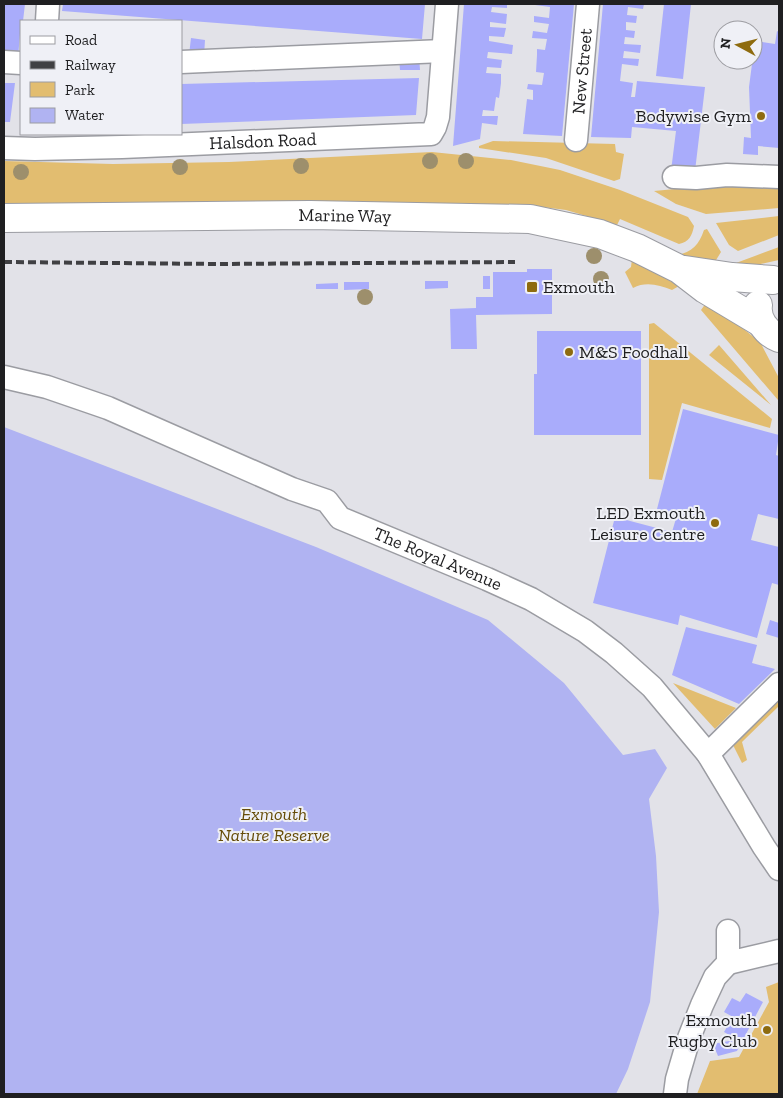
<svg xmlns="http://www.w3.org/2000/svg" width="783" height="1098" font-family="'Zilla Slab',serif">
<rect width="100%" height="100%" fill="#e2e2e8"/>
<!-- green -->
<path fill="#e2bd70" d="M493,141L615,144L616,152L624,154L620,179L614,181L546,158L479,148V146Z
M432,152L511,160L560,170L620,190L688,217L694,226C692,236 689,242 679,244L620,219L617,225L566,210L519,204L4,206V161L113,164L229,162Z
M779,184V208L706,214L676,204L654,191L696,187Z
M779,216V235L738,251L729,245L716,223Z
M707,229L721,252L713,265L677,255C692,252 699,245 704,230Z
M779,247V260L751,266L734,267L736,263Z
M632,259L679,286L672,290C659,285 646,281 633,288L625,272L631,267Z
M706,303L741,327L760,342L779,378L778,400L701,310Z
M654,323L772,419L770,428L682,403L662,480L649,479V324Z
M719,345L771,405L709,355Z
M673,683L736,708L715,729Z
M779,695V706L742,742L747,760L742,763L732,743Z
M779,982V1094H697L710,1061L739,1057L769,1002L766,987Z"/>
<!-- water -->
<path fill="#b0b3f2" d="M4,427L316,547L488,620L564,683L623,755L655,749L667,768L649,799L656,856L659,912L650,1002L628,1069L616,1094H4Z"/>
<!-- building -->
<path fill="#a9acfb" d="M4,4H25L23,21H21L18,58L4,57Z
M63,4H425L422,39L62,11Z
M464,4H507V8L492,7L491,12L507,14L506,24L490,22V27L506,28L504,37L489,36V41L513,45L512,54L488,52L487,58L502,60L501,68L487,67L486,73L501,74V83L499,98L496,97L494,111L483,110L482,116H498L497,125L482,123L480,139L453,146Z
M535,4H574L562,136L523,134L527,99L533,100V90L527,89L528,84L542,85L544,73L536,72L537,55V49L545,50L547,39L532,38L533,31L547,33L549,24L534,22V16L549,18L550,7L535,5Z
M603,4H644L643,9L628,7L627,15L637,16L636,23L626,22V30L635,31L634,38L625,37L624,44L641,45L640,53L624,51L623,58L639,59L638,66L622,64L620,81L633,83L631,97H635L637,81L705,87L695,171H671L676,131L632,127L631,138L591,137Z
M664,4H691L683,79L656,76Z
M777,31L779,32V148L758,146V155L743,154L744,137L751,138L749,87L755,41L775,44Z
M191,38L205,40L204,56L189,55Z
M419,56L420,70H400L399,57Z
M419,78L416,115L181,124V84Z
M4,83H15L10,122H4Z
M527,269H552V314L476,315L477,349H451L450,309L476,308V297H493V272H527Z
M483,276H490V289H483Z
M425,281H448V288L425,289Z
M344,282H369V289L344,290Z
M338,283V289H316V284Z
M537,331H641V435H534V374H537Z
M683,409L779,435L776,455L779,456V519L758,514L751,540L779,547V585L772,583L757,638L680,615L678,625L593,603L615,517L672,532L677,515L657,509Z
M770,620L779,623V638L766,634Z
M686,627L757,645L752,663L775,669L739,704L672,675Z
M746,993L763,1002L737,1051L718,1056L713,1044L729,1041L731,1036L724,1032L733,1017L724,1012L732,998L740,1002Z"/>
<g fill="none" stroke-linecap="round" stroke-linejoin="round">
<!-- minor casing -->
<g stroke="#9b9ca2" stroke-width="25">
<g id="minor">
<path d="M47,21L48,4"/>
<path d="M4,62L21,63"/>
<path d="M181,62L443,51"/>
<path id="s1" d="M576,140L588,4"/>
<path id="s2" d="M4,148L35,149L122,147L431,134L435,127L438,117L447,4"/>
<path d="M674,177L696,178L727,175L779,177"/>
<path id="s3" d="M4,377L47,387L108,408L292,489L327,501L340,518L487,579L531,599L585,631L614,653L652,687L708,754L764,847L779,869"/>
<path d="M708,754L779,684"/>
<path d="M728,963L779,951"/>
<path d="M675,1094L677,1079L689,1038L702,1005L715,977L728,963V931"/>
</g>
</g>
<!-- highway casing -->
<g stroke="#9b9ca2" stroke-width="30">
<g id="highway">
<path id="s4" d="M4,218L310,215L530,219L600,234L637,248L679,269L705,289L760,322"/>
<path d="M685,270L732,277L773,280"/>
<path d="M758,305C756,319 766,333 779,338"/>
</g>
</g>
<!-- minor -->
<use href="#minor" stroke="#fff" stroke-width="22"/>
<!-- highway -->
<use href="#highway" stroke="#fff" stroke-width="28"/>
<!-- rail -->
<path stroke="#404043" stroke-width="4" stroke-dasharray="8 4" stroke-linecap="butt" d="M4,262L219,264L515,262"/>
</g>
<!-- trees -->
<g fill="#9d8f6c">
<circle cx="430" cy="161" r="8"/>
<circle cx="466" cy="161" r="8"/>
<circle cx="301" cy="166" r="8"/>
<circle cx="180" cy="167" r="8"/>
<circle cx="21" cy="172" r="8"/>
<circle cx="594" cy="256" r="8"/>
<circle cx="601" cy="279" r="8"/>
<circle cx="365" cy="297" r="8"/>
</g>
<!-- markers -->
<g fill="#8e6b0f" stroke="#eff0f6" stroke-width="2">
<circle cx="761" cy="116" r="5"/>
<rect x="526" y="281" width="12" height="12" rx="2.5"/>
<circle cx="569" cy="352" r="5"/>
<circle cx="715" cy="523" r="5"/>
<circle cx="767" cy="1030" r="5"/>
</g>
<g text-anchor="middle" dominant-baseline="central" stroke-width="4" stroke-linejoin="round" paint-order="stroke">
<!-- street labels -->
<g font-size="18" fill="#1f1f21" stroke="#eff0f6">
<text stroke="none"><textPath href="#s1" startOffset="69">New Street</textPath></text>
<text stroke="none"><textPath href="#s2" startOffset="259">Halsdon Road</textPath></text>
<text stroke="none"><textPath href="#s4" startOffset="341">Marine Way</textPath></text>
<text stroke="none"><textPath href="#s3" startOffset="474">The Royal Avenue</textPath></text>
</g>
<!-- poi labels -->
<g font-size="18" fill="#1f1f21" stroke="#eff0f6" text-anchor="end">
<text x="751" y="116">Bodywise Gym</text>
<text x="543" y="287" text-anchor="start">Exmouth</text>
<text x="579" y="352" text-anchor="start">M&amp;S Foodhall</text>
<text x="705" y="513">LED Exmouth<tspan x="705" dy="21">Leisure Centre</tspan></text>
<text x="757" y="1020">Exmouth<tspan x="757" dy="21">Rugby Club</tspan></text>
</g>
<!-- park labels -->
<g font-size="18" font-style="italic" fill="#654b06" stroke="#eff0f6">
<text x="274" y="814">Exmouth<tspan x="274" dy="21">Nature Reserve</tspan></text>
</g>
</g>
<!-- border -->
<rect width="783" height="1098" fill="none" stroke="#1f1f21" stroke-width="10"/>
<!-- legend -->
<rect x="20" y="20" width="162" height="115" fill="#eff0f6" stroke="#9c9ca1"/>
<rect x="30" y="36" width="25" height="8" fill="#ffffff" stroke="#9c9ca1"/>
<text x="65" y="45" font-size="15" fill="#1f1f21">Road</text>
<rect x="30" y="61" width="25" height="8" fill="#404043" stroke="#9c9ca1"/>
<text x="65" y="70" font-size="15" fill="#1f1f21">Railway</text>
<rect x="30" y="82" width="25" height="15" fill="#e2bd70" stroke="#9c9ca1"/>
<text x="65" y="95" font-size="15" fill="#1f1f21">Park</text>
<rect x="30" y="108" width="25" height="15" fill="#b0b3f2" stroke="#9c9ca1"/>
<text x="65" y="120" font-size="15" fill="#1f1f21">Water</text>
<!-- north arrow -->
<g transform="translate(738 45) rotate(277)"><circle r="24" fill="#eff0f6" stroke="#9c9ca1"/>
<path d="M0-4L9 19L0 12L-9 19Z" fill="#8e6b0f"/>
<text y="-8" font-size="14" font-weight="bold" text-anchor="middle" fill="#1f1f21">N</text>
</g>
</svg>
